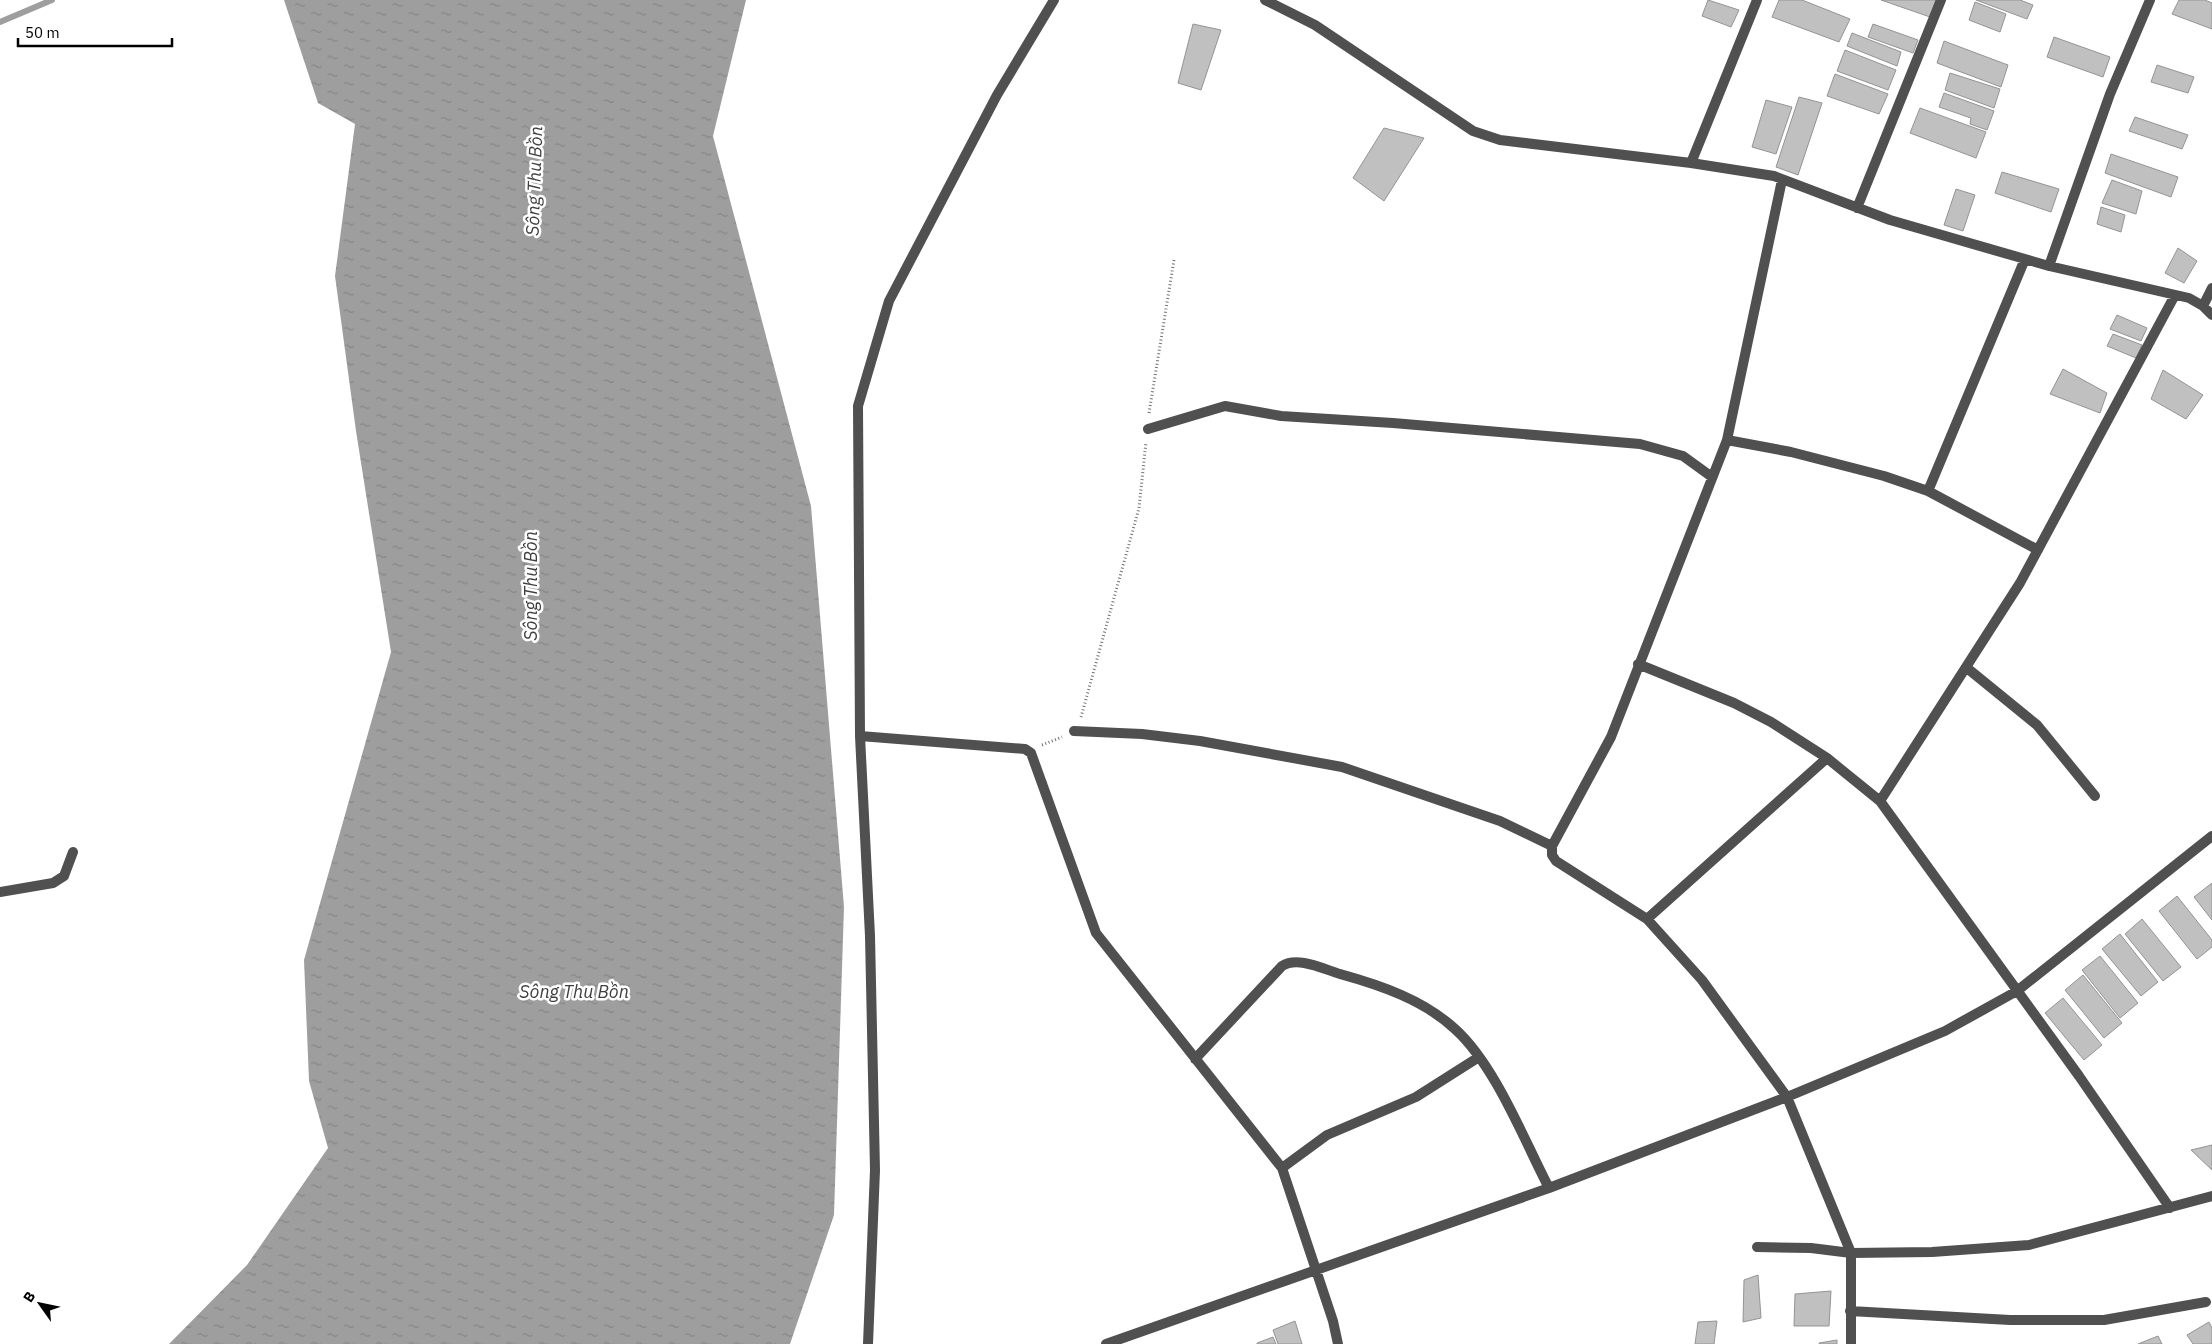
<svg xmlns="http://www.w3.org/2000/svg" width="2212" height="1344" font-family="'IBM Plex Sans',sans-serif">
<defs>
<pattern id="water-ripples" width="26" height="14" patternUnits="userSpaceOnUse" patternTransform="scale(1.25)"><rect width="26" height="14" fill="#9e9e9e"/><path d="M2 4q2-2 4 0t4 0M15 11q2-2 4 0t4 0" fill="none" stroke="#868686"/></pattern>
</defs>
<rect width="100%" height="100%" fill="#fff"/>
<!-- water -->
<path fill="url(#water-ripples)" d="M284,0H746L713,136L811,506L844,907L834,1215L790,1344H169L247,1265L328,1148L309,1081L304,960L391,652L356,431L335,276L355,124L318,103Z"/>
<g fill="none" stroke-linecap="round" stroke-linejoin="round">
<!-- stream -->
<path stroke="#9e9e9e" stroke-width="6" d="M0,22L52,0"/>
</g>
<!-- building -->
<path fill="#c0c0c0" stroke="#949494" d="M1708,0L1739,10L1731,27L1702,16Z
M1779,0H1802L1850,19L1839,42L1772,17Z
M1881,0H1936L1930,17Z
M1976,0H2020L2033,5L2027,19Z
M2179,0H2205L2212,3V29L2172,14Z
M1975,2L2006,14L2000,32L1969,20Z
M1193,24L1221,30L1201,90L1178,83Z
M1873,24L1918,40L1913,53L1868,37Z
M1852,33L1901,52L1897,66L1847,46Z
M2054,37L2110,57L2103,77L2047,57Z
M1944,41L2008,65L2001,87L1937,63Z
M1845,50L1896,70L1888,90L1837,71Z
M2157,65L2194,77L2188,93L2151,82Z
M1950,73L2000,89L1994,108L1945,90Z
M1835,74L1888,94L1879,114L1827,96Z
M1944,93L1994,111L1987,130L1970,124L1971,118L1939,107Z
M1799,97L1822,103L1798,175L1776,167Z
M1766,100L1792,107L1776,154L1752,147Z
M1920,108L1986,132L1976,158L1910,133Z
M2135,117L2188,135L2182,149L2129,131Z
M1384,128L1424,138L1384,201L1353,178Z
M2111,154L2178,177L2171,197L2105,173Z
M2002,172L2059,189L2051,212L1995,193Z
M2112,180L2142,191L2136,214L2102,203Z
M1956,189L1975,195L1963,231L1944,225Z
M2101,207L2125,215L2121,232L2097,224Z
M2178,248L2197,261L2184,283L2165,273Z
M2117,315L2147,328L2141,341L2110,329Z
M2113,334L2142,345L2136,358L2107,346Z
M2063,369L2107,393L2100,413L2050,394Z
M2163,370L2203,395L2186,419L2151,399Z
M2212,883V920L2194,897Z
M2177,896L2212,940V947L2197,959L2159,911Z
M2142,919L2181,967L2163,981L2125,934Z
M2120,934L2158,982L2141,996L2102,949Z
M2100,956L2138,1003L2120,1018L2082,970Z
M2083,975L2122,1023L2104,1038L2065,990Z
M2063,998L2102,1045L2084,1060L2045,1013Z
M2212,1145V1170L2191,1150Z
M1758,1275L1761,1318L1743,1322L1744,1280Z
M1831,1291L1829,1326H1794L1795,1294Z
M1295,1321L1302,1344H1278L1273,1330Z
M1717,1321L1714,1344H1695L1698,1322Z
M2209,1322L2212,1328V1344H2193L2187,1335Z
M2158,1336L2162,1344H2138Z
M1273,1337L1276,1344H1257V1343Z
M1837,1340V1344H1819V1343Z"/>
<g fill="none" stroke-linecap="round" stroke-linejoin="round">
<!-- path -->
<path stroke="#727272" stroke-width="3" stroke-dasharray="1 2.5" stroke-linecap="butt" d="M1149,413L1174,260
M1081,717L1139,508L1146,442
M1042,745L1062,737"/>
<!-- street -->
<path stroke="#505050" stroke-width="10" d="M1265,0L1315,25L1473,131L1500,140L1691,163L1774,176L1890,220L2049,266L2189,298L2203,306L2212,315
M1691,163L1757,0
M1782,180L1727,440L1611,737L1552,846V855L1556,861L1647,919L1702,980L1787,1097L1851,1253V1344
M1857,208L1941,0
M2049,266L2110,94L2150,0
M2203,306L2212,288
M1148,429L1225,406L1281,416L1393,423L1640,444L1683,456L1712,477
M1727,440L1791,452L1884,476L1928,491L2038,550
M1928,491L2025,259
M1638,664L1734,703L1771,722L1827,758L1880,801L2079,1076L2170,1208
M1967,668L2037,725L2095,796
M1074,731L1142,734L1200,741L1342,767L1500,821L1552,846
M860,736L1025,749L1031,753L1096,933L1282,1168L1333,1321L1338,1344
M1880,801L2020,583L2175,295
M0,892L53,883L64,876L73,852
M1647,919L1827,758
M1195,1059L1282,966C1298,956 1323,969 1340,974C1380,985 1424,1000 1455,1029C1495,1065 1524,1140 1549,1188
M1282,1168L1327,1135L1416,1097L1479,1057
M1757,1247L1811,1248L1851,1253L1932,1252L2029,1245L2212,1196
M1850,1311L2010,1320H2104L2206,1302
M868,1344L875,1170L870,936L860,736L858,406L889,301L997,95L1054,0
M1106,1344L1549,1188L1787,1097L1945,1031L2017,991L2212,836"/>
</g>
<g text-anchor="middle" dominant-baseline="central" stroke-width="5" stroke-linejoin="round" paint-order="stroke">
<!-- water labels -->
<g font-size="18" font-style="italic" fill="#3f3f3f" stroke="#fff">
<text transform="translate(534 181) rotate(-88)">Sông Thu Bồn</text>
<text transform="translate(530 586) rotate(-90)">Sông Thu Bồn</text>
<text x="574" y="991">Sông Thu Bồn</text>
</g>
</g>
<!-- north arrow -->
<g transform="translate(40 1304) rotate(303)" stroke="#ffffff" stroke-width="4" paint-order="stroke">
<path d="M0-4L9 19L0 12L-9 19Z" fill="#000000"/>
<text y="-8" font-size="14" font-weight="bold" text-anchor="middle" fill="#000000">B</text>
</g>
<!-- scale -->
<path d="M18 38v8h154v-8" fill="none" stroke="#000000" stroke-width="2.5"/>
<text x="25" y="38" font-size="15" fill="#000000" stroke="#ffffff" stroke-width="4" paint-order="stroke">50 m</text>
</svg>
